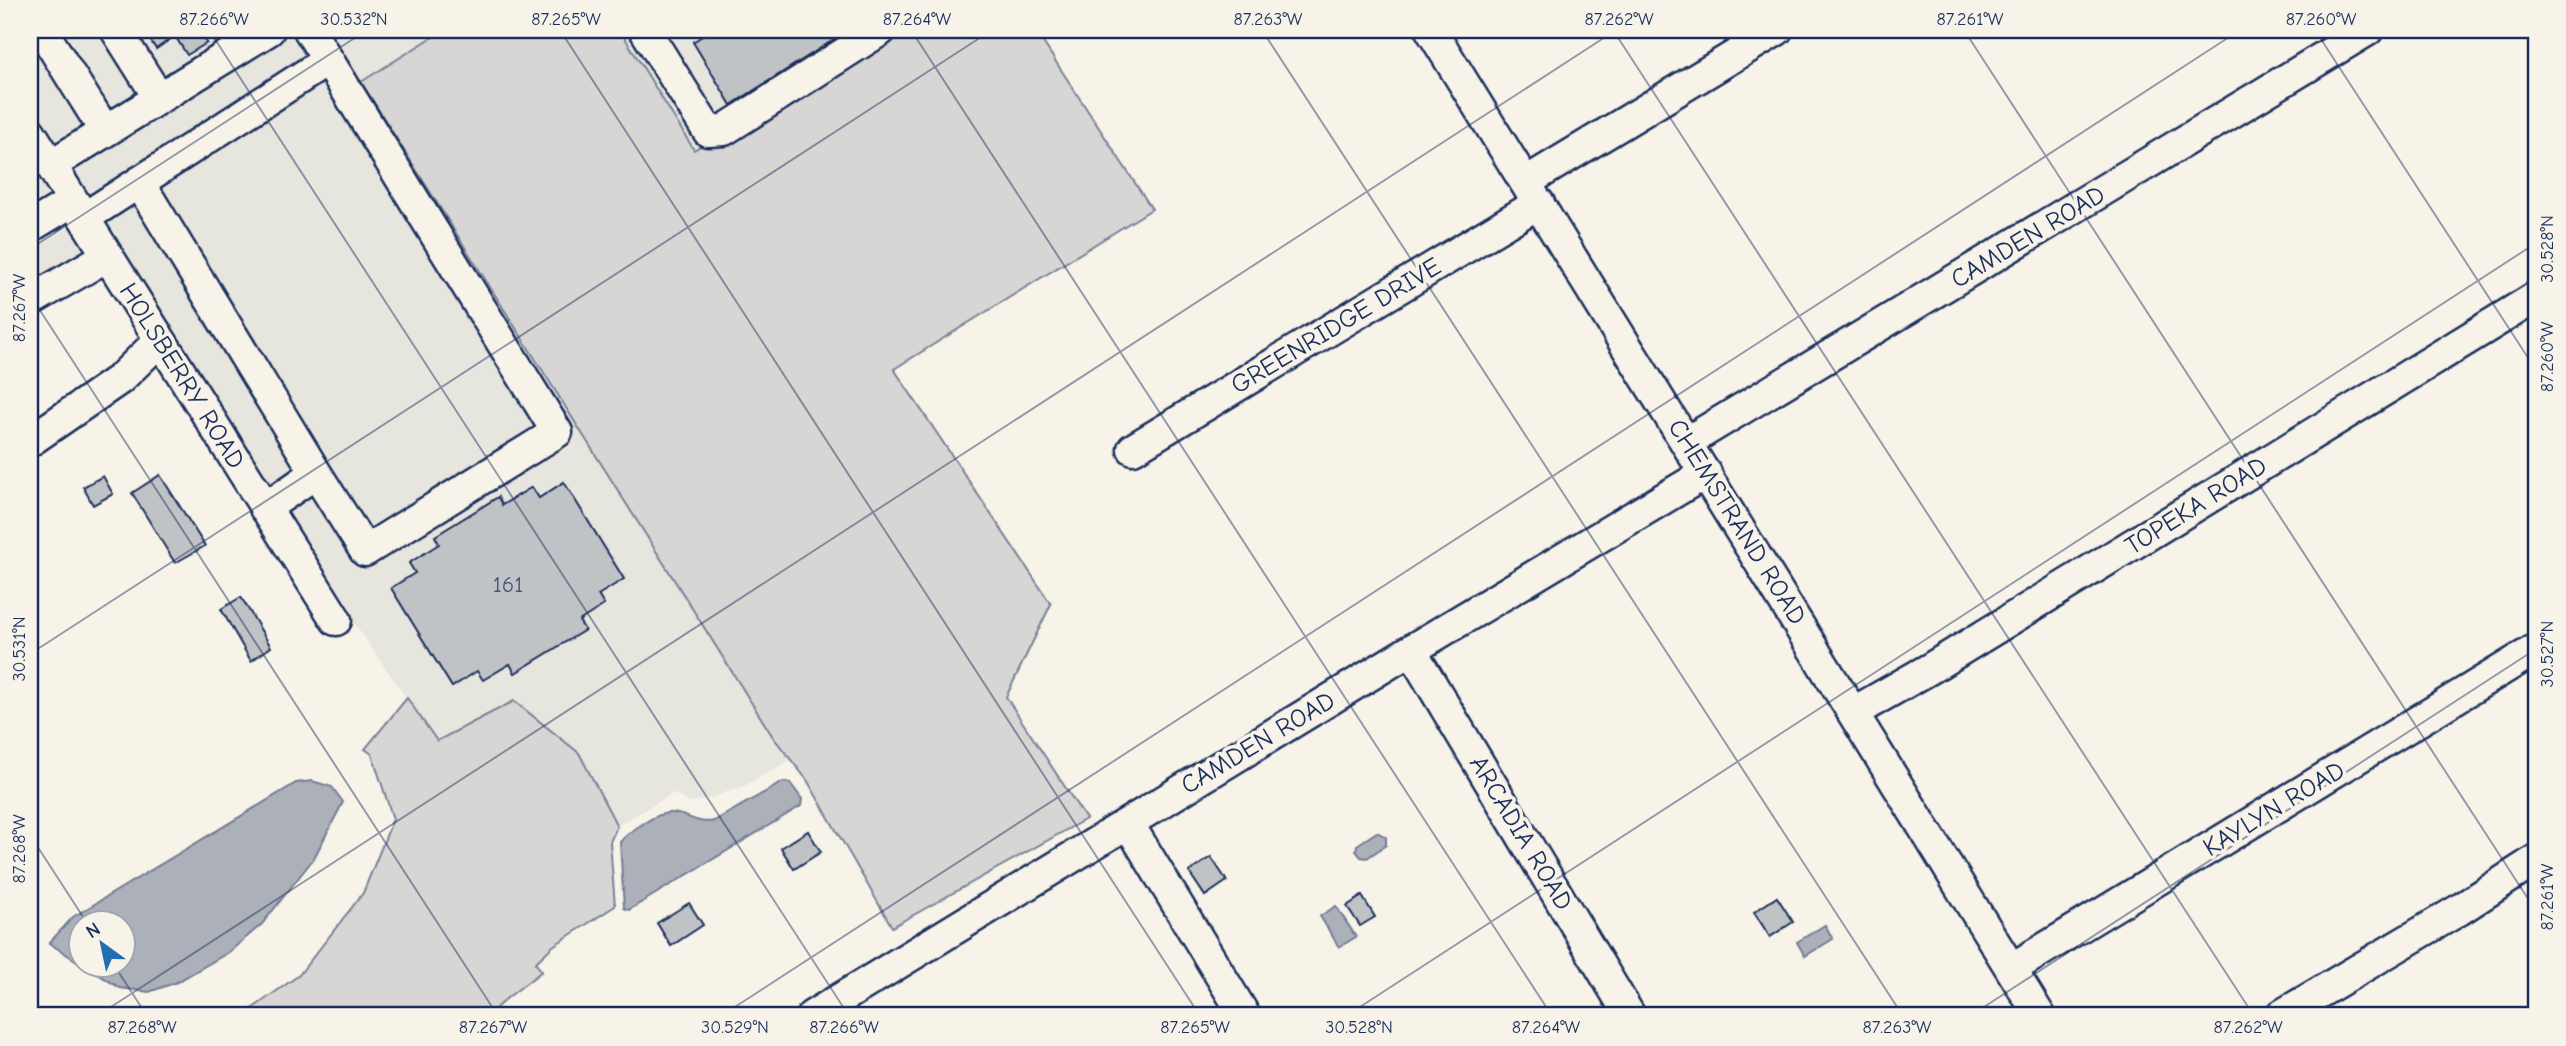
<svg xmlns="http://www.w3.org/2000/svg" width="2566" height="1046" font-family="'Comic Neue',sans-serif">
<rect width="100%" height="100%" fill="#f7f3e8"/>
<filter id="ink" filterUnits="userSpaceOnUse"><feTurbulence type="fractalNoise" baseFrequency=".0143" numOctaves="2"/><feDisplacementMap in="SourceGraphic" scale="14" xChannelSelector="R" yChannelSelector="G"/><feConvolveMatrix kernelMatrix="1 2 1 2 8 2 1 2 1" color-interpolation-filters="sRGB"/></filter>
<g filter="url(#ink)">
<!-- built -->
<path fill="#e6e5de" d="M30,30H444L361,83L773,737L791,760L744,786L713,797L689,803L674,793L617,826L579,753L437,742L302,548L30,112Z
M620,30H893L693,150Z
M30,151L100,264L30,305Z"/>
<!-- green -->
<path fill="#d7d6d4" stroke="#798299" stroke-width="2" d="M444,30H620L694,150L893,30H1035L1152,209L894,369L1051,604L1006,697L1086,819L892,927L807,780L773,737L361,82Z
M407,698L437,741L514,701L579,753L617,826L610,842L615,906L553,946L535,963L542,971L507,998L487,1016H242L299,975L363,893L393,819L372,754L365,749Z"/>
<!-- water -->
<path fill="#acb0b9" stroke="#727c95" stroke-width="2" d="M312,781L332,787L343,802L314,858L262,924L229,952L177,982L149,992L120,988L85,966L122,965V923H80V963L49,943L73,917L296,783Z
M783,782L790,783L802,799L801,806L629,910L624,908L620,842C628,832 659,811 672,813C688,814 697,825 714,821Z
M1377,832L1386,837V845L1367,858L1361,857L1356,851L1357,845Z
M1336,906L1356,937L1339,947L1320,916Z
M1825,925L1833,939L1805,956L1797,942Z"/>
<!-- building -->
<path fill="#c0c3c5" stroke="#1b2f5e" stroke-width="2" d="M144,30H199L207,43L187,55L175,36L156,49Z
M711,30H849L731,105L693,42Z
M160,475L205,546L175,563L132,493Z
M103,476L113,494L93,505L83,487Z
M564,482L624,579L598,595L604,605L579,621L585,630L515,673L510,664L483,680L477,671L452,687L391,588L415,573L409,563L439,544L435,536L498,497L502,505L532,487L539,498Z
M241,597L271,647L251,661L221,609Z
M808,831L821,852L794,869L781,848Z
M1211,857L1227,881L1205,896L1189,872Z
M1362,896L1375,917L1360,926L1347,906Z
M1777,897L1793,922L1770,937L1754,912Z
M689,903L703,925L671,946L657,923Z"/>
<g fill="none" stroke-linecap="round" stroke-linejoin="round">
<!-- minor casing -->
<g stroke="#1b2f5e" stroke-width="35">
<path id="minor" d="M42,30L105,131
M116,30L159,98
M309,30L328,60
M645,30L708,131L724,130L881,30
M1431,30L2040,1016
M30,132L336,620
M51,165L269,30
M139,182L316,473
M1526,182L1777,30
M84,218L328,60L557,432L365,551L316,473L265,508
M30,227L73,201
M30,301L107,256
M30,441L120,379L160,340
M1687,442L2368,30
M1133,449L1539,203
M1411,650L1630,1016
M1854,712L1931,668L2536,297
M1128,823L1245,1016
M2011,969L2536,649
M812,1016L1411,650L1706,473
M2280,1016L2459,910L2536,860"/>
</g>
<!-- minor -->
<use href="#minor" stroke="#f7f3e8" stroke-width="30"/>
</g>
</g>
<!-- ticks -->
<path fill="none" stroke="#1b2f5e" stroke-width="2" stroke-opacity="0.45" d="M209,30L849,1016M560,30L1200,1016M911,30L1552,1016M1262,30L1903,1016M1613,30L2254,1016M1964,30L2536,911M2315,30L2536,370M30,249L367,30M30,295L498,1016M30,654L992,30M30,835L87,923M114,965L147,1016M97,1016L1616,30M721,1016L2240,30M1346,1016L2536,243M1970,1016L2536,649"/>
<g text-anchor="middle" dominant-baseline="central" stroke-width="7" stroke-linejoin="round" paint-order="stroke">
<!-- number labels -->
<g font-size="23" fill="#445478">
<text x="508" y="584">161</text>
</g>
<!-- street labels -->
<g font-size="26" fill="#1b2f5e" stroke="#f7f3e8">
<text transform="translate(2028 237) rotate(-31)">CAMDEN ROAD</text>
<text transform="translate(1336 326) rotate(-31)">GREENRIDGE DRIVE</text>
<text transform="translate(182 376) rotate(58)">HOLSBERRY ROAD</text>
<text transform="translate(2196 506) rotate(-32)">TOPEKA ROAD</text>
<text transform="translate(1737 522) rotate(58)">CHEMSTRAND ROAD</text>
<text transform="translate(1258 743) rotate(-31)">CAMDEN ROAD</text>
<text transform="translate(2274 809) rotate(-31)">KAYLYN ROAD</text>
<text transform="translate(1521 833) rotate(59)">ARCADIA ROAD</text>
</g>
</g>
<!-- margin -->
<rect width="2566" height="1046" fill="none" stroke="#f7f3e8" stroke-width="77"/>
<!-- north arrow -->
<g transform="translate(102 944) rotate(327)"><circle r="33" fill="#f7f3e8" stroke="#9fa5b1" stroke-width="2"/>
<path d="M0-5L12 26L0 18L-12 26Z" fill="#1f6fb2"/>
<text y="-10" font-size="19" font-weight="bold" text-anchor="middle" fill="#1b2f5e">N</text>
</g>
<rect x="38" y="38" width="2490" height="969" fill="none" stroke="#1b2f5e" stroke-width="2.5"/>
<g font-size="18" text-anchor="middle" fill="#1b2f5e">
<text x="214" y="25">87.266°W</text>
<text x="354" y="25">30.532°N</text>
<text x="566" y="25">87.265°W</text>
<text x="917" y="25">87.264°W</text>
<text x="1268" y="25">87.263°W</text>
<text x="1619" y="25">87.262°W</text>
<text x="1970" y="25">87.261°W</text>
<text x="2321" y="25">87.260°W</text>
<text transform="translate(2547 249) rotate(-90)" y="6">30.528°N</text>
<text transform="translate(19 308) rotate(-90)" y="6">87.267°W</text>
<text transform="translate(2547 357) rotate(-90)" y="6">87.260°W</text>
<text transform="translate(19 649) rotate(-90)" y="6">30.531°N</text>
<text transform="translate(2547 654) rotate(-90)" y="6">30.527°N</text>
<text transform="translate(19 849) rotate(-90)" y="6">87.268°W</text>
<text transform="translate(2547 897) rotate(-90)" y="6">87.261°W</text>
<text x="142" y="1033">87.268°W</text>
<text x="493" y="1033">87.267°W</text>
<text x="735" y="1033">30.529°N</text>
<text x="844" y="1033">87.266°W</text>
<text x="1195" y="1033">87.265°W</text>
<text x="1359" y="1033">30.528°N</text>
<text x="1546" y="1033">87.264°W</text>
<text x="1897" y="1033">87.263°W</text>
<text x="2248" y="1033">87.262°W</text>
</g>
</svg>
